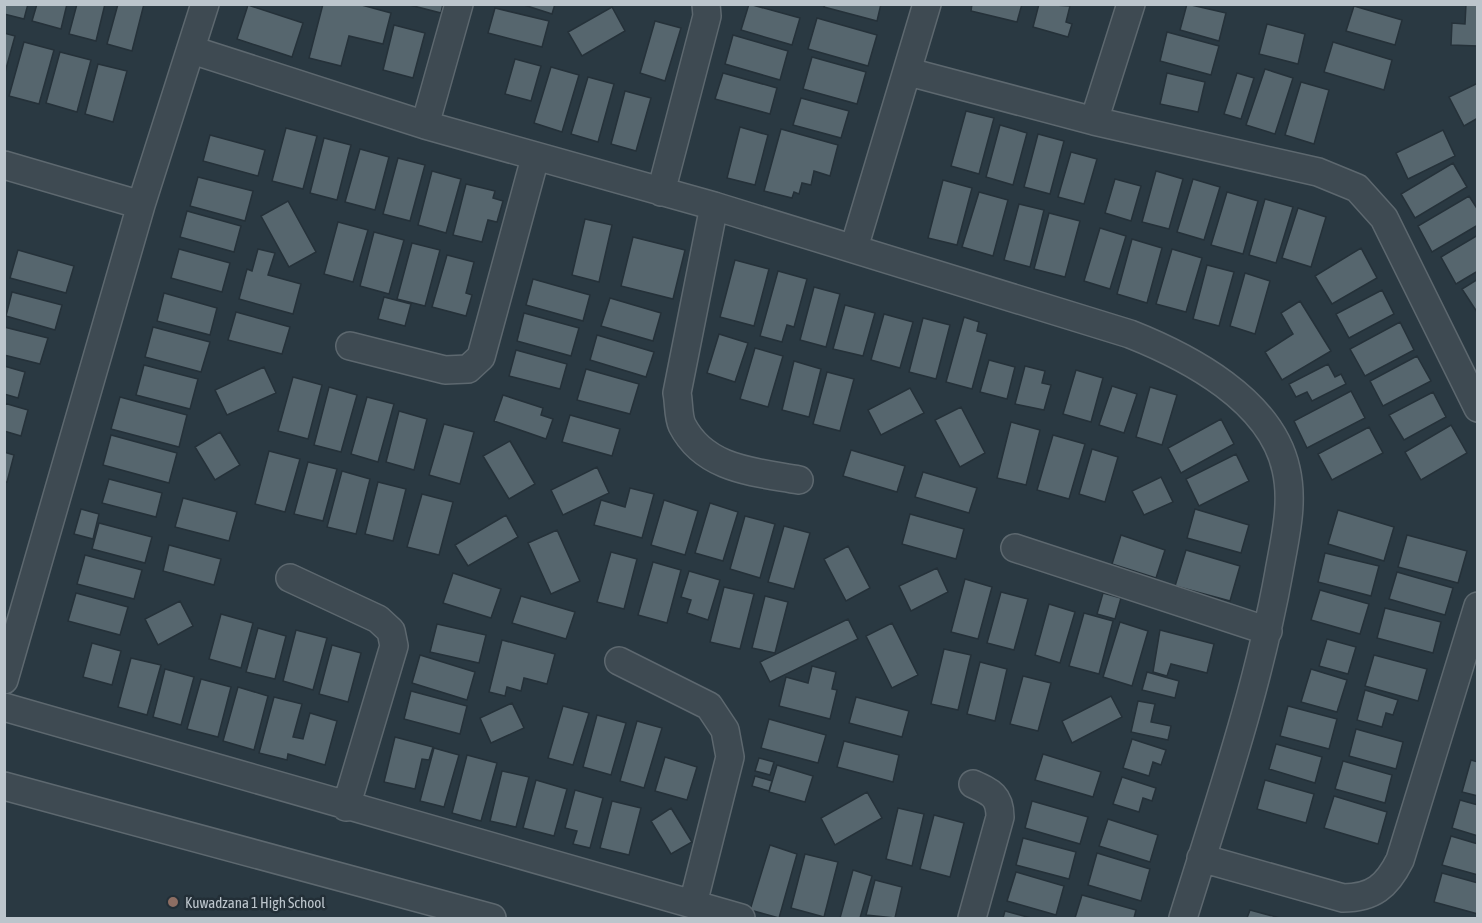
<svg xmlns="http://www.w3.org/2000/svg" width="1482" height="923" font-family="'Asap Condensed',sans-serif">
<rect width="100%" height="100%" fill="#2a3942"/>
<!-- building -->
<path fill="#56666e" stroke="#253139" stroke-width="1.5" d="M4,4H28L24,19L4,14Z
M37,4H67L61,29L32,21Z
M77,4H105L96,41L69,34Z
M118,4H144L132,51L107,44Z
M323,4H358L391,13L383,44L349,36L341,66L309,58Z
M406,4H443L441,13Z
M521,4H555L552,14Z
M749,4L800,18L792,45L741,30Z
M825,4H881L877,21L824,7Z
M972,4H1022L1017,22L971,11Z
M1039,4L1070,6L1066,22L1072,24L1068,37L1033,27Z
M1187,4L1226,13L1219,41L1180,30Z
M1466,4H1478V46L1451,45L1452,23L1465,24Z
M248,5L303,23L292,57L237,39Z
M1354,6L1402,20L1395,45L1346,31Z
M612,7L625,31L582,56L568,32Z
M495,8L549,21L542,47L488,33Z
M817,18L877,35L868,66L808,49Z
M655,21L681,28L665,81L640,73Z
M1267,24L1305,34L1298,64L1259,54Z
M394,25L425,33L413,78L383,70Z
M1167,32L1219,46L1211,75L1160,61Z
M4,33L15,36L4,76Z
M733,35L788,51L780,80L725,64Z
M24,42L54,50L39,104L9,96Z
M1333,42L1392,60L1384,90L1324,72Z
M60,52L91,60L77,112L46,103Z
M812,57L866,72L857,104L803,89Z
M515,59L541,66L531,101L505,94Z
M98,64L127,71L113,122L85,114Z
M551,67L579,75L562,132L534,123Z
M1265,69L1293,78L1275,134L1246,125Z
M723,73L777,88L770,114L715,99Z
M1167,73L1205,82L1198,112L1160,104Z
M1237,73L1254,78L1241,119L1224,114Z
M588,77L614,84L598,142L571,134Z
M1301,82L1329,90L1314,144L1285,135Z
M1478,83V118L1464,126L1449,97Z
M625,91L651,98L636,151L611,144Z
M801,98L849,111L841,138L793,125Z
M966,111L994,118L979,174L951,166Z
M1000,125L1027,133L1013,185L986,177Z
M740,127L768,135L755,185L727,178Z
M286,128L317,136L303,189L272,181Z
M781,129L838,145L830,176L814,171L811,185L802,183L799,194L794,192L792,198L764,191Z
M1443,130L1455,156L1408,179L1396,153Z
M1038,134L1064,141L1050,194L1024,187Z
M210,135L265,150L258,176L203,161Z
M324,138L351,145L337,200L310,193Z
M360,149L389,157L375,210L345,202Z
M1071,152L1097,159L1084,204L1058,197Z
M398,158L425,165L410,221L383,214Z
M1453,163L1467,187L1415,218L1401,194Z
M432,171L461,179L446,233L418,225Z
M1156,171L1183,179L1169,229L1142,222Z
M198,177L253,191L245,221L190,206Z
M1115,179L1141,186L1131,221L1105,213Z
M1193,179L1220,187L1204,240L1177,232Z
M943,180L972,188L957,245L928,238Z
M466,184L495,191L493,198L503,201L497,222L488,220L482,242L453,235Z
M979,192L1008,200L993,256L962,247Z
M1227,192L1258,201L1243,254L1211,245Z
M1469,196L1478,210V225L1432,252L1418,226Z
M1265,199L1293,207L1276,263L1249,255Z
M288,201L316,252L289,267L261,216Z
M1019,204L1044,210L1030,267L1004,260Z
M1298,208L1326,217L1311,267L1282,258Z
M187,211L241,226L234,252L180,237Z
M1049,213L1080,221L1065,277L1034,269Z
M585,219L612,225L599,282L572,275Z
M338,222L368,230L353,282L324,274Z
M1100,228L1126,236L1110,289L1084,281Z
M374,232L404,240L389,294L360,286Z
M1478,235V271L1456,284L1441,257Z
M633,237L685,250L673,299L621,286Z
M1132,239L1162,248L1147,303L1117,294Z
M412,243L440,250L425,306L397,299Z
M1361,248L1377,278L1332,304L1315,276Z
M179,249L230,263L222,292L171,278Z
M258,249L275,253L268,275L301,284L293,314L239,299L247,269L252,271Z
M1172,249L1202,258L1186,312L1156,304Z
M18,250L74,266L66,293L10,278Z
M447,255L474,262L466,293L472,295L466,316L432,307Z
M735,260L769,269L754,326L720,317Z
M1207,265L1234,272L1219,326L1193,319Z
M778,271L807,279L794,327L787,325L782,342L760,336Z
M1245,273L1270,281L1255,334L1230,326Z
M533,279L590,295L583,321L526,305Z
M1478,279V312H1477L1462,289Z
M814,287L840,294L826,347L800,340Z
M1382,290L1394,314L1349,338L1336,314Z
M12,292L62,305L55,330L6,316Z
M164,293L217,308L210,335L157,321Z
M384,297L411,304L405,326L378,319Z
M610,298L661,313L653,341L601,326Z
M1300,301L1331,351L1282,380L1265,352L1293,334L1281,313Z
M845,305L875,313L863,356L833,349Z
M236,312L290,327L282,354L228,340Z
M524,313L579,328L571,356L517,341Z
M884,314L913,322L900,368L871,360Z
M964,317L979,322L977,331L987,334L972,389L946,382Z
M923,318L950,325L936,379L909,372Z
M1400,322L1414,350L1365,376L1350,349Z
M4,327L48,338L40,364L4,355Z
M153,327L210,342L201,372L145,357Z
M719,334L748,343L735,382L707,373Z
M597,335L654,352L646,377L590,360Z
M755,348L783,356L768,407L740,399Z
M516,350L567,364L560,389L509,376Z
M1417,356L1431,381L1383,406L1370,381Z
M989,360L1015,367L1007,399L980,392Z
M794,361L821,369L809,417L782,410Z
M1328,364L1335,377L1341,374L1346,384L1312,401L1307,392L1296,397L1289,384Z
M144,365L198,379L190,409L136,395Z
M4,366L25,372L18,398L4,394Z
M1025,366L1045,371L1042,383L1051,385L1044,410L1015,404Z
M264,367L276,393L227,415L215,390Z
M586,369L639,384L630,414L577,400Z
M1076,370L1103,378L1091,422L1063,414Z
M827,372L854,379L840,431L813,424Z
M293,377L322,385L308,439L278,431Z
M1112,386L1137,394L1124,433L1099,425Z
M329,387L357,395L341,452L314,445Z
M1150,387L1177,395L1162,445L1136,437Z
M910,388L924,413L881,435L868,410Z
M1351,391L1365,418L1307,448L1294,421Z
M1433,392L1446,417L1404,440L1389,415Z
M503,395L543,408L541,415L553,419L546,439L494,421Z
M120,397L187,415L179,447L111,429Z
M367,397L394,404L378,462L351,454Z
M4,403L28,410L21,436L4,431Z
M961,407L985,453L960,467L935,420Z
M399,411L427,419L414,470L386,462Z
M570,415L620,429L612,456L562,442Z
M1221,419L1234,444L1181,473L1168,448Z
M1011,422L1040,430L1026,485L997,478Z
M444,424L474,432L460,484L429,475Z
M1451,425L1467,453L1421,480L1405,452Z
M1369,427L1383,453L1332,480L1318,454Z
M220,432L240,465L215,480L195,447Z
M111,435L177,453L169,483L103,465Z
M1053,435L1085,444L1069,499L1037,490Z
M510,441L535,484L509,499L483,456Z
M1092,449L1118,457L1105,502L1079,494Z
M851,450L905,466L897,492L843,476Z
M269,451L300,459L285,512L255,504Z
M4,452L14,455L7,482H4Z
M1236,454L1249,481L1199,506L1186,479Z
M308,462L337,469L323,521L294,514Z
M597,467L609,493L563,515L551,490Z
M342,471L370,479L356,534L327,527Z
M923,472L977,488L969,513L915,497Z
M1161,477L1173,502L1144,515L1132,491Z
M109,479L162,493L156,517L102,503Z
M378,482L406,489L393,541L365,534Z
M630,488L654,494L642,538L594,525L601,500L625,507Z
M422,494L453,502L439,555L407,547Z
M183,498L237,512L229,541L175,527Z
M664,500L698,511L685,555L651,545Z
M710,503L738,512L723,561L695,553Z
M81,509L99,514L93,539L74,534Z
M1195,509L1249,525L1241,553L1187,538Z
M1338,510L1394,527L1384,561L1328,544Z
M910,514L964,529L956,559L902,544Z
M506,515L518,537L468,566L455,545Z
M745,516L775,524L760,578L730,569Z
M99,523L152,537L145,563L92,549Z
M784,526L810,533L794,589L768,582Z
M557,530L580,581L551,594L528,543Z
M1121,535L1165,550L1156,578L1112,564Z
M1407,535L1467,551L1458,583L1398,567Z
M169,545L221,559L214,585L163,571Z
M848,546L870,588L846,601L824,559Z
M1186,550L1240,566L1230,601L1175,586Z
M611,552L637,559L624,609L597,602Z
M1325,553L1379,566L1371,596L1318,582Z
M85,555L142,570L134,599L77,584Z
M653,562L681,570L667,623L638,615Z
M937,568L948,592L911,611L899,586Z
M689,571L720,580L708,620L687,613L691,600L681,597Z
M1397,572L1453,588L1445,615L1389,599Z
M453,573L501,589L491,618L443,603Z
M965,579L992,587L978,639L951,632Z
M724,587L754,594L740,649L710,642Z
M1320,590L1369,604L1360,634L1311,620Z
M1001,592L1028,599L1014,650L987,643Z
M76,593L128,607L120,635L68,621Z
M1103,593L1121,598L1115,619L1097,614Z
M521,596L575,612L566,639L512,623Z
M765,596L788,602L775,653L752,648Z
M180,601L193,626L158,645L145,619Z
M1049,604L1075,612L1060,663L1035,655Z
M1385,608L1441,622L1433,653L1377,638Z
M1084,613L1113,621L1099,674L1069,666Z
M221,614L253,623L241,668L209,659Z
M848,619L858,639L770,682L760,662Z
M1120,622L1148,631L1132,686L1103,677Z
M892,623L918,675L892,688L866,636Z
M437,624L486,635L479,663L430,652Z
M258,628L286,636L275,679L246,672Z
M296,630L327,638L313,690L283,681Z
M1160,630L1214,644L1207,673L1171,664L1167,676L1153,672Z
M1327,639L1356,647L1348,674L1319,666Z
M502,640L555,654L547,684L524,678L521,691L507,687L505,696L489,692Z
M92,643L121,651L112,685L83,677Z
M332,645L361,653L348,702L319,694Z
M944,649L971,655L958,710L931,704Z
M420,655L475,672L467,700L412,683Z
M1374,655L1427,669L1418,701L1365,686Z
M131,658L161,665L147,715L118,707Z
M980,662L1007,669L995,721L967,714Z
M812,666L836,672L832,689L837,690L830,719L779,706L786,677L808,683Z
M165,669L194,677L181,725L153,717Z
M1311,669L1347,680L1337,712L1301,702Z
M1147,672L1179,681L1175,698L1142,690Z
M1023,676L1051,683L1038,731L1010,724Z
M201,679L231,687L218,737L187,729Z
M238,687L268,696L254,750L223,741Z
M1365,690L1398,700L1393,715L1386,713L1382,727L1357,720Z
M411,691L467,706L460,734L404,719Z
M1111,696L1122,717L1072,743L1062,721Z
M274,697L302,704L293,737L303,739L310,713L337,721L325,765L288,754L287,760L259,753Z
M856,697L909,711L902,737L849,723Z
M1138,701L1155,704L1151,722L1171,726L1168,740L1131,732Z
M512,703L524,728L491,743L480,718Z
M563,706L589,713L573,765L548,758Z
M1288,706L1337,719L1329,749L1280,736Z
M597,715L626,723L611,775L583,767Z
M769,719L826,735L818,763L761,748Z
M637,721L662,728L644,788L620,781Z
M1356,729L1403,742L1396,769L1349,756Z
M395,737L433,747L429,760L422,759L415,789L384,782Z
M1132,739L1166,750L1161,765L1153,762L1149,776L1123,768Z
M844,741L899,755L893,782L837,767Z
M1276,744L1322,757L1315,783L1269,769Z
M434,748L459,755L444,807L420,801Z
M1043,754L1101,772L1093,797L1035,780Z
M467,755L497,763L481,821L452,813Z
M665,757L697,767L687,800L655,791Z
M759,758L774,762L770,775L755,771Z
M1471,760L1478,762V796L1462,792Z
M1343,761L1392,775L1385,803L1335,789Z
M777,765L813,776L805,802L769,792Z
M502,771L529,777L516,827L490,821Z
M755,776L772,781L769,791L752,786Z
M1122,777L1156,788L1152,801L1143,798L1139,812L1113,804Z
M536,780L567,789L554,836L523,828Z
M1265,780L1314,794L1306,823L1257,809Z
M575,790L603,798L590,848L573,844L577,831L565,828Z
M867,792L882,818L835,845L821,818Z
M1334,796L1387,812L1378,844L1324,828Z
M1460,800L1478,805V836L1452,828Z
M612,801L641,808L629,855L600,848Z
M1032,801L1088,817L1080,844L1025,828Z
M671,808L692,842L671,854L651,821Z
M898,808L924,814L912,866L886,859Z
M934,815L964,823L950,877L920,869Z
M1108,819L1158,835L1150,862L1099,846Z
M1451,836L1478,844V875L1442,865Z
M1023,838L1076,852L1069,879L1016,865Z
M770,845L797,854L779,918L750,910Z
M1097,853L1150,869L1141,901L1088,885Z
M805,854L838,862L824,917L791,908Z
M853,870L872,876L860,918H840Z
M1016,872L1064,886L1056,915L1007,901Z
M1442,873L1478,883V914L1434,902Z
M875,880L902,887L895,918L866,915Z
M1082,895L1136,910L1134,918H1075Z
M1250,910L1280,918H1247Z
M1005,911L1031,918H1003Z"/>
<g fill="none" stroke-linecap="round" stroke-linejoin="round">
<!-- street casing -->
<g stroke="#5d686f" stroke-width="30">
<path id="street" d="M192,50L425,125L714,206L1130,334C1188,357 1271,400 1286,469C1294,503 1285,538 1279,572C1258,689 1218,805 1183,918
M909,72L1094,121L1318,172L1357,188L1384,218L1478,408
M1094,121L1131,4
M425,125L459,4
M4,165L141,205
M661,192L707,16L706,4
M714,206L677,393C679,402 678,416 682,425C705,470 755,472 799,480
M854,248L927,4
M350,346L445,370L468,369L481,357L535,158
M1015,548L1268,631
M290,578L378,619L391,631L394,646L346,807
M619,661L709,706L725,730L730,757L693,904
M4,680L141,205L205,4
M4,707L741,918
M4,786L492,918
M1201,858L1343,898C1373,898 1387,886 1400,860L1478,606
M972,918L1000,817C1000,796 991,792 973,784"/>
</g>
<!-- street -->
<use href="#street" stroke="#3e4a52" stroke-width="27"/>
</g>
<!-- markers -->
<circle fill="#8d6e63" stroke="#232f37" stroke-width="2" cx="173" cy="902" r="6"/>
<g text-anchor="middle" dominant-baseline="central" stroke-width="5" stroke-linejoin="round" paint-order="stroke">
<!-- poi labels -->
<g font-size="15" fill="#bcc5cc" stroke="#232f37" text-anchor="start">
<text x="185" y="902">Kuwadzana 1 High School</text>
</g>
</g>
<!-- border -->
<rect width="1482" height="923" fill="none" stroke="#bcc5cc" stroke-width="12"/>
</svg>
